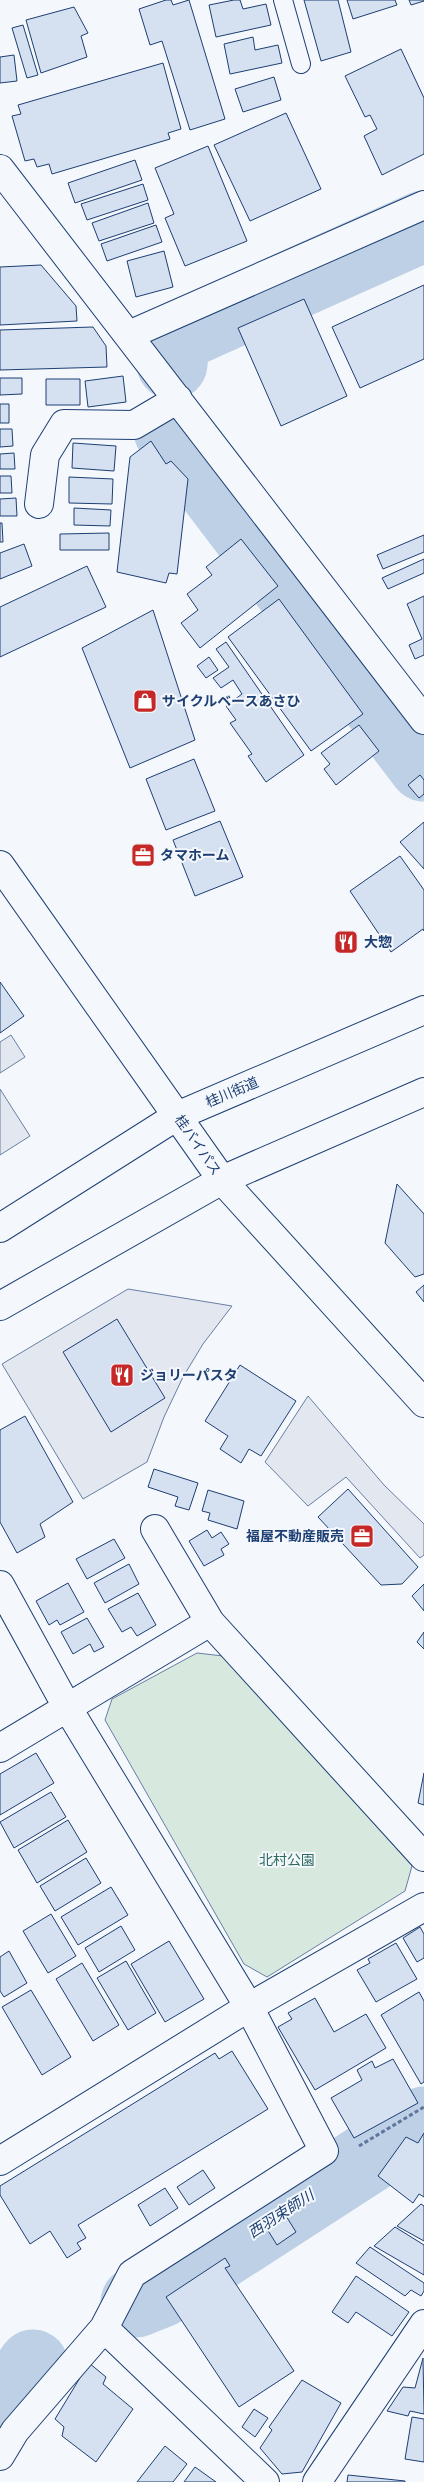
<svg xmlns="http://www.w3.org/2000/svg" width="424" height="2482" font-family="'Work Sans','Noto Sans JP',sans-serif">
<rect width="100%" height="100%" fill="#f4f7fb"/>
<!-- green -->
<path fill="#d7e8df" stroke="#687fa3" d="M197,1653L223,1656L412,1866L405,1891L267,1977L244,1964L105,1720L112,1699Z"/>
<!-- parking -->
<path fill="#e3e8f0" stroke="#687fa3" d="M11,1035L25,1057L0,1073V1042Z
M0,1089L30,1136L0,1155Z
M128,1289L232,1306L203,1344L183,1377L164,1417L147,1462L83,1499L2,1364Z
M308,1396L384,1485L424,1524V1555L420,1558L346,1477L308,1506L265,1462Z"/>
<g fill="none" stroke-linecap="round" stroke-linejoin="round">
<!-- river -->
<path stroke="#bed0e5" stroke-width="71" d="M172,364L174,338L424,226
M169,431L424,766
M136,2302L161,2292L424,2122
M0,2412L33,2365"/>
</g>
<!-- building -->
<path fill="#d5e0f0" stroke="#1d3f73" d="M166,0H171L173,5L189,0L225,119L190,130L162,41L150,45L139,9Z
M234,0H240L243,9L266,4L271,25L216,37L209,5Z
M304,0H338L351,52L321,61Z
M347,0H395L397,5L353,19Z
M409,0H424V1L411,5Z
M74,7L88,33L81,36L87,57L41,73L26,20Z
M23,25L38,75L27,78L12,28Z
M253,37L255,50L278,45L282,63L230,74L224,44Z
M401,49L424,98V154L382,175L364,136L377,129L370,115L365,117L345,76Z
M14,55L17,81L0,83V57Z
M163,63L181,129L168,133L170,139L52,174L49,164L37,167L34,159L25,161L12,116L21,114L18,105Z
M274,77L281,100L243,112L235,89Z
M286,113L321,189L250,221L214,145Z
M208,146L247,241L185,266L165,218L174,214L155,168Z
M135,160L142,180L75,203L68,183Z
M143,184L148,200L87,220L81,204Z
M148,203L154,223L99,241L92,223Z
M156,225L162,242L107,261L101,244Z
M164,251L173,287L136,297L127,261Z
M41,265L76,306L77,321L0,325V267Z
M424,285V359L360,388L332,327Z
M304,299L347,396L281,426L238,328Z
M93,327L106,346L107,367L0,370V330Z
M123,376L126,402L88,407L85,381Z
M0,378H22V394L0,395Z
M46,379H80V405H46Z
M0,404H9V423H0Z
M0,429H12L13,446L0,447Z
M151,441L166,464L171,461L188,479L177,574L169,573L166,583L117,572L130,457Z
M73,443L116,446L114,471L72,468Z
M14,453L15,469H0V454Z
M0,476H11L12,493H0Z
M69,477L113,479L112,504L69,503Z
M16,498L17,516H0V499Z
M74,508L111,510L110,526L74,525Z
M0,523H2L3,542H0Z
M109,533V550H60V534Z
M424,535V552L383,569L377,555Z
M241,539L278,586L200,648L181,623L198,610L187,594L212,575L206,567Z
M24,544L32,566L0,579V553Z
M424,559V573L388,589L382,578Z
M87,566L106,607L0,657V607Z
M424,596V655L415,659L409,645L422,639L407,604Z
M279,599L363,714L311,751L228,637Z
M153,610L195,740L130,768L82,648Z
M226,642L304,755L266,782L248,756L252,754L230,723L236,720L226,706L242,694L233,680L221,688L213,678L229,667L216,649Z
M209,657L218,670L206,678L197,666Z
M359,725L379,751L336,785L324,769L330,764L321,753Z
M194,759L215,811L166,830L146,779Z
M420,775L424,780V794L419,798L408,785Z
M220,821L243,877L195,896L173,840Z
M424,822V869L400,842Z
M400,856L424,890V931L423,929L391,952L350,891Z
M0,982L24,1016L0,1033Z
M397,1184L424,1214V1274L415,1277L385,1243Z
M424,1285V1302L416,1292Z
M117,1319L165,1398L111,1432L63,1352Z
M240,1365L296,1401L261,1456L249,1449L241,1463L220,1449L228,1436L205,1421Z
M25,1416L73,1502L40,1524L45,1537L17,1553L0,1522V1430Z
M154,1469L198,1483L189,1510L175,1506L178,1497L148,1487Z
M348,1489L418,1567L402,1584L381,1585L318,1517Z
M208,1490L244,1501L237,1529L208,1520L210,1513L202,1511Z
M207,1530L212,1538L221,1532L229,1544L221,1549L224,1555L204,1566L189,1541Z
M114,1539L125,1558L87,1579L76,1559Z
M129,1564L139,1584L105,1603L94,1583Z
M68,1583L84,1612L60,1625L57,1620L49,1625L36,1601Z
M424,1584V1611L412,1596Z
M138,1593L156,1625L137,1636L131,1627L122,1632L108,1609Z
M87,1618L104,1647L94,1652L90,1644L73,1654L61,1632Z
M424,1632V1649L417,1642Z
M36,1753L54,1783L0,1815V1774Z
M424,1773V1805L418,1803Z
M51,1792L66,1817L14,1848L0,1822Z
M68,1820L87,1852L37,1883L18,1850Z
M86,1858L101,1883L55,1911L40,1886Z
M111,1887L128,1915L78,1945L61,1917Z
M51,1914L76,1956L48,1973L23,1931Z
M121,1926L135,1950L99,1972L85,1948Z
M420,1927L424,1934V1958L417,1962L403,1938Z
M169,1941L204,1999L165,2022L131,1964Z
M396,1943L417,1979L376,2002L357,1970L370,1963L368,1959Z
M9,1951L27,1983L4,1997L0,1991V1957Z
M126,1961L156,2013L128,2030L97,1978Z
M82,1963L119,2025L93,2041L56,1979Z
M31,1990L71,2057L42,2075L2,2007Z
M419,1992L424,2001V2082L421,2084L381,2015Z
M315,1998L334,2032L366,2014L386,2048L315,2090L278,2027L292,2019L288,2013Z
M232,2051L268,2109L78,2225L86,2238L77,2243L81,2249L67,2258L50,2231L30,2244L0,2195V2186L215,2053L219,2059Z
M393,2059L418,2103L354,2138L331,2098L362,2080L357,2070L372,2061L375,2068Z
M424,2133V2197L419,2194L413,2203L378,2176L406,2137L418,2143Z
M203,2170L215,2188L189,2205L177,2187Z
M165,2188L178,2208L150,2226L138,2205Z
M421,2204L424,2206V2241L397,2226Z
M286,2216L296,2232L277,2245L267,2229Z
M395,2227L424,2245V2275L374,2246Z
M370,2247L424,2283V2291L421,2296L411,2290L405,2296L356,2263Z
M225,2258L230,2266L225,2268L294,2371L239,2407L166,2297Z
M356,2276L409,2312L392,2336L356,2312L348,2323L332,2312Z
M423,2358L424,2414L410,2411L408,2416L387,2411L403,2387L415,2388Z
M89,2363L106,2377L103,2384L133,2409L96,2462L62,2436L64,2427L55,2419Z
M302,2380L341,2403L302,2472L282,2474L260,2448L272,2430L269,2427Z
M254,2409L268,2418L255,2437L242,2427Z
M412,2417L424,2419V2462L405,2459Z
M165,2446L187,2464L173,2482H137Z
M195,2467L216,2482H184Z
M348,2475L405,2481V2482H347Z"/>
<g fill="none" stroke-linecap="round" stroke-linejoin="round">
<!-- service casing -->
<g stroke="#1d3f73" stroke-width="20">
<path id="service" d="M283,0L301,64"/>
</g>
<!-- minor casing -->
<g stroke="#1d3f73" stroke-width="30">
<path id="minor" d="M0,169L424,720
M129,335L424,205
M39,504L45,455L64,424L134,425L178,399
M155,1529L210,1622
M0,1585L67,1707L249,2007L324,2151L132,2274L104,2328L15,2431L0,2456
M0,1748L210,1622L424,1857
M0,2161L249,2007L424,1907
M104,2328L265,2482
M317,2482L424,2324"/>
</g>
<!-- tertiary casing -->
<g stroke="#1d3f73" stroke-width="30">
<path id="tertiary" d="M0,1228L177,1116L424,1010
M0,1306L222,1180L424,1092"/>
</g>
<!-- trunk casing -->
<g stroke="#1d3f73" stroke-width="30">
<path id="trunk" d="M0,865L222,1180L424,1403"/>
</g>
<!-- path -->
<path stroke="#5e769c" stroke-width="3" stroke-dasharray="4 2.5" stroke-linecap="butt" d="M359,2146L424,2107"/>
<!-- service -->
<use href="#service" stroke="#f4f7fb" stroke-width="18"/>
<!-- minor -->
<use href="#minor" stroke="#f4f7fb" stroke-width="28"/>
<!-- tertiary -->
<use href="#tertiary" stroke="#f4f7fb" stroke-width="28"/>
<!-- trunk -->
<use href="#trunk" stroke="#f4f7fb" stroke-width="28"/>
</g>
<!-- icons -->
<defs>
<g id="shop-square" transform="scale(1.25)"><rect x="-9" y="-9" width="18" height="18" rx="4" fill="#c62828" stroke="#f4f7fb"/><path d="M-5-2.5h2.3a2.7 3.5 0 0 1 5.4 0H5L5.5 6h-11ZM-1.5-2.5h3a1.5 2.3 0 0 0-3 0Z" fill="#fff"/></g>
<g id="office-square" transform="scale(1.25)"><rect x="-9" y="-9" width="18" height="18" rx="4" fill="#c62828" stroke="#f4f7fb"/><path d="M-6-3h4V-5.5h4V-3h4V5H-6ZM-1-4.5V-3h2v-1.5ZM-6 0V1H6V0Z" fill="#fff"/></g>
<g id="restaurant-square" transform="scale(1.25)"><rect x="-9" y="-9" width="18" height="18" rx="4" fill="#c62828" stroke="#f4f7fb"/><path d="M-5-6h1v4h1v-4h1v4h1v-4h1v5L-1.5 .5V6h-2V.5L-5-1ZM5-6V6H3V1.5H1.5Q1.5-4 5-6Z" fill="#fff"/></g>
</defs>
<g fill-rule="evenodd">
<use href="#shop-square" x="145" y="701"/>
<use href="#office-square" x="143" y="855"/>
<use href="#restaurant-square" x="346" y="942"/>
<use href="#restaurant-square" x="122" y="1375"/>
<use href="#office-square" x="362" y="1536"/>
</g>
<g text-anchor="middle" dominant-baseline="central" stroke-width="4" stroke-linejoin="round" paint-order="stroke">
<!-- poi labels -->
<g font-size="14" font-weight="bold" fill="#1d3f73" stroke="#f4f7fb" text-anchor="start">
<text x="162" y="701">サイクルベースあさひ</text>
<text x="160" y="855">タマホーム</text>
<text x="364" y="942">大惣</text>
<text x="140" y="1375">ジョリーパスタ</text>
<text x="344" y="1536" text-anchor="end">福屋不動産販売</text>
</g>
<!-- street labels -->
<g font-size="14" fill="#1d3f73" stroke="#f4f7fb">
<text transform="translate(232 1092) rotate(-23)">桂川街道</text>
<text transform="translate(198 1145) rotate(55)">桂バイパス</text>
</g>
<!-- park labels -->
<g font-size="14" fill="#2c6c60" stroke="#f4f7fb">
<text x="287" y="1860">北村公園</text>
</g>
<!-- water labels -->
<g font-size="15" font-style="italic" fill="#1d3f73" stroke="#f4f7fb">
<text transform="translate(281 2214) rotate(-33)">西羽束師川</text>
</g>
</g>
</svg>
